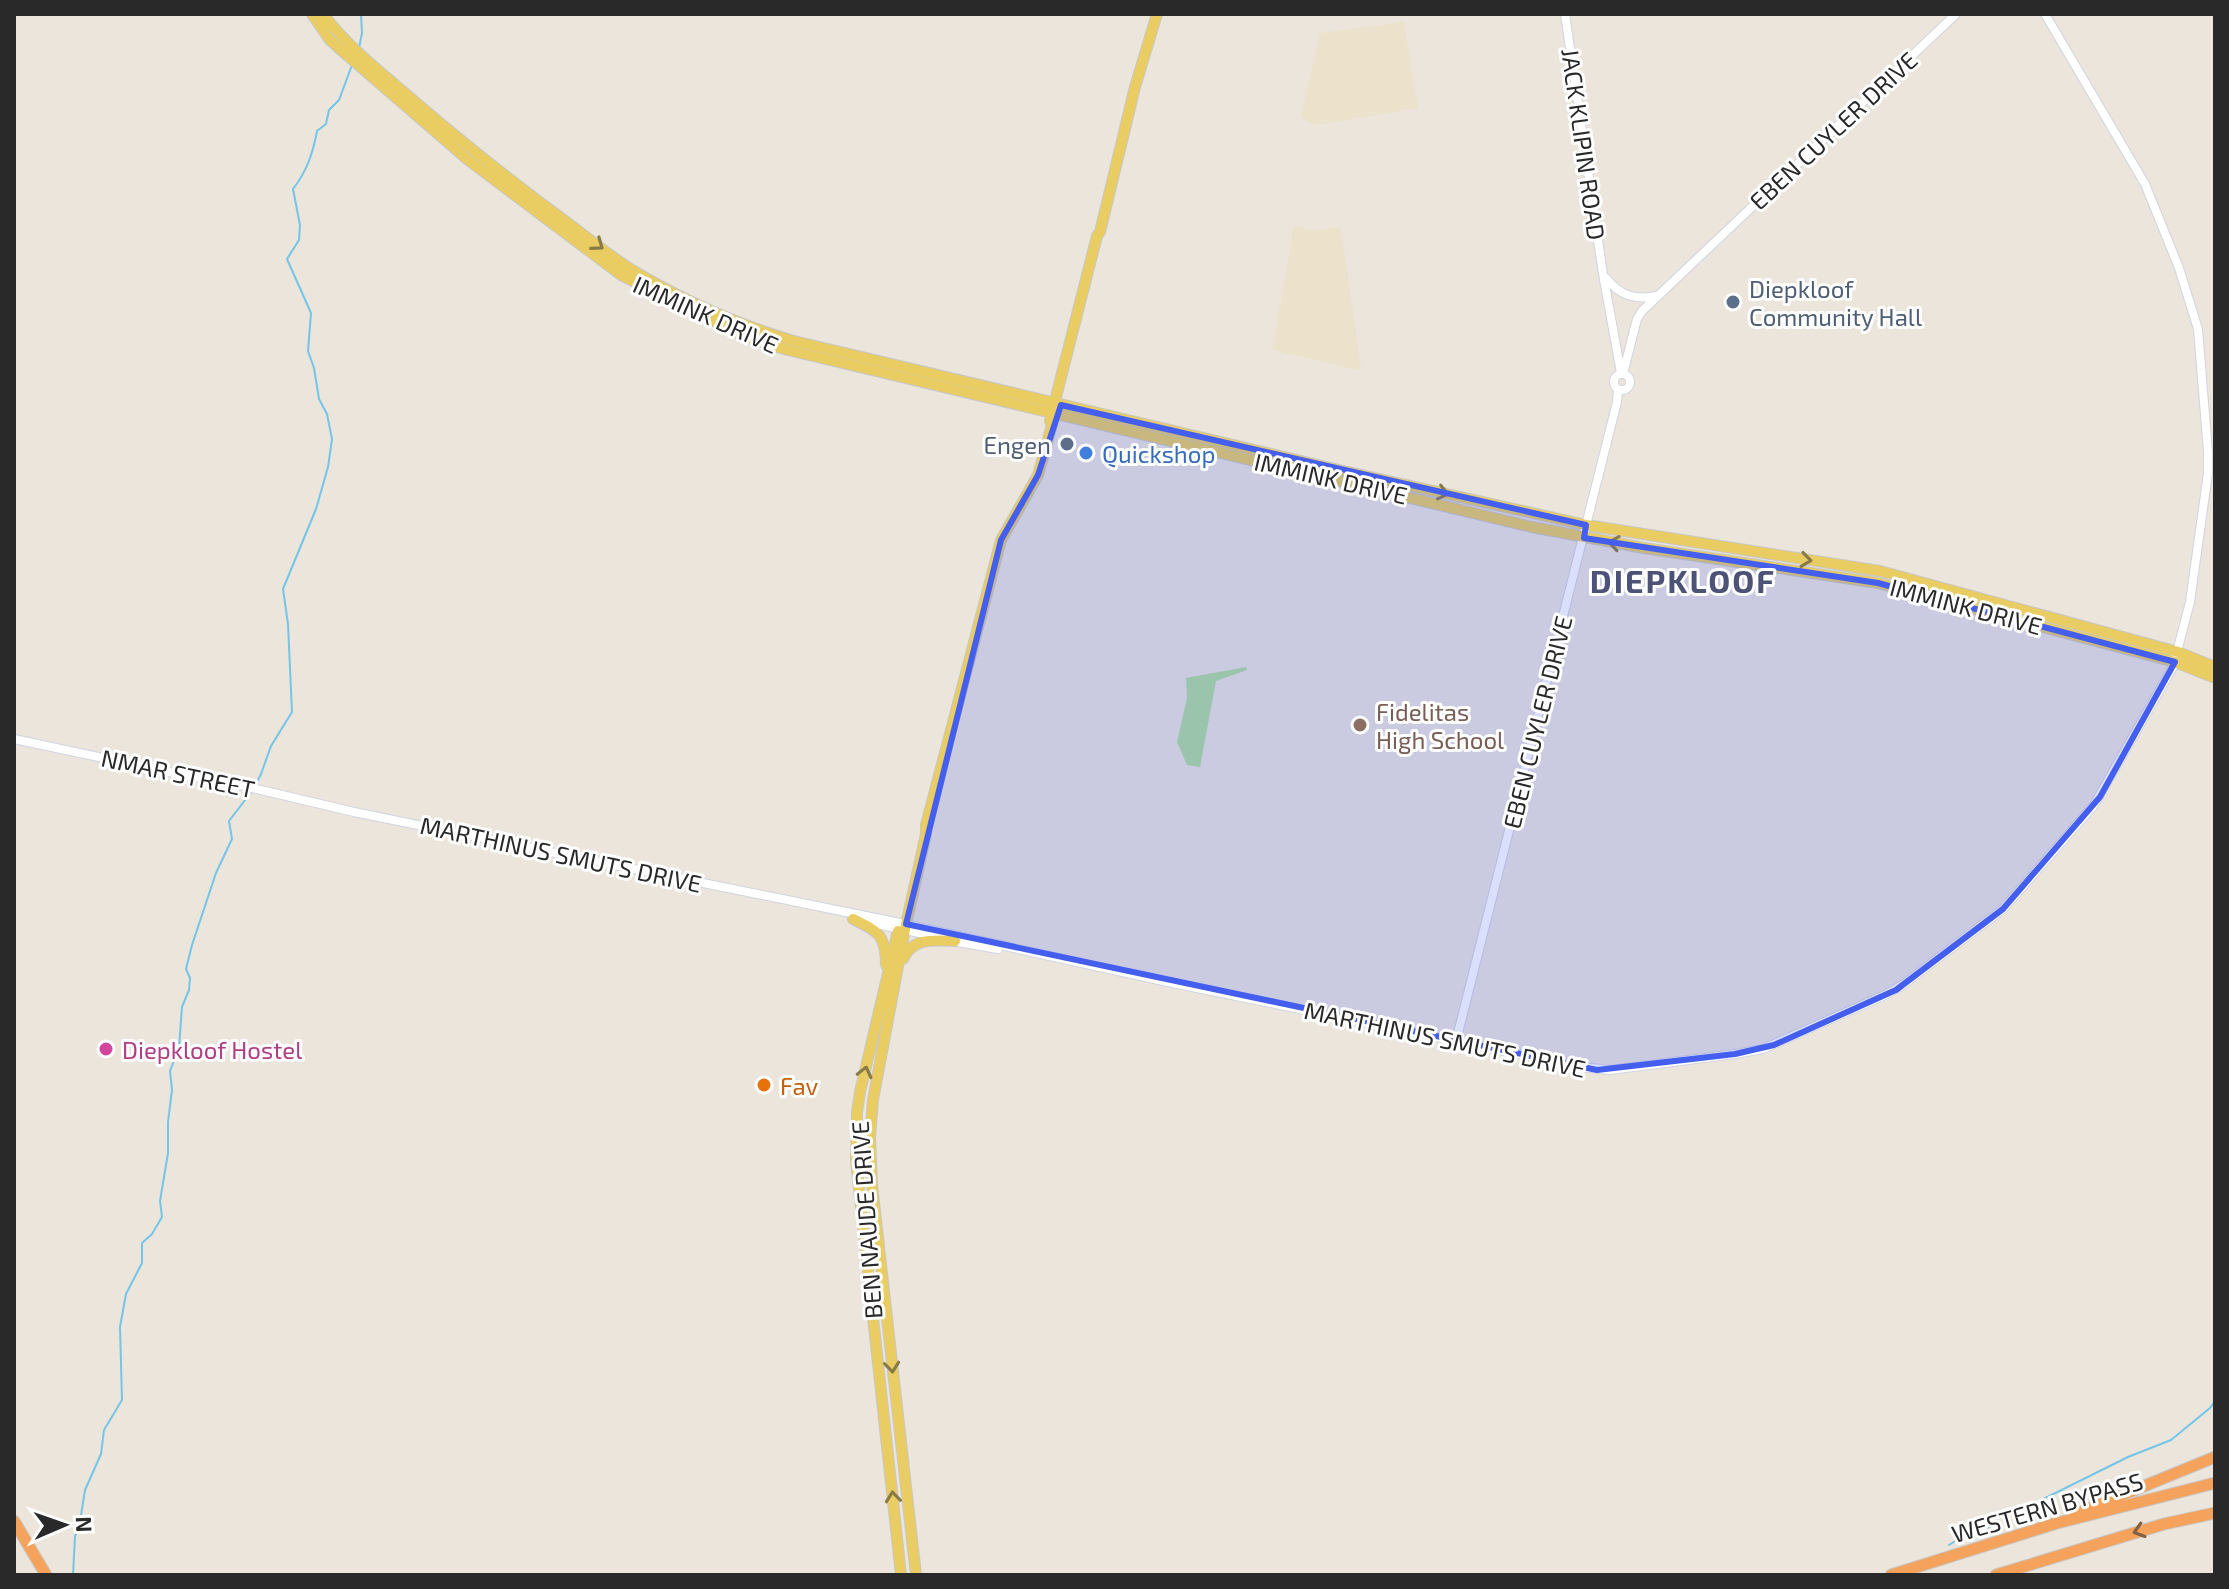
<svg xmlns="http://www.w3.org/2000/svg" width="2229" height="1589" font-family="'Exo 2',sans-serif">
<rect width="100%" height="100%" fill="#ebe5dc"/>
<!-- education -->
<path fill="#ece2cc" d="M1404,22L1418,108L1315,125L1301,117L1320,33Z
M1294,226L1314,230L1338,227L1341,228L1361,367L1358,370L1272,350Z"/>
<!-- green -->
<path fill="#b0df9b" d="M1246,667L1247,670L1216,681L1200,767L1187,765L1177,742L1187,698L1186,678Z"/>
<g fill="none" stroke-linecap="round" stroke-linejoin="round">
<!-- stream -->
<path stroke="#74c5e8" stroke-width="2" d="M359,48L362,33L361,14
M255,786L261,774L271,746L292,712L288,624L283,589L316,509L328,467L332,439L327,414L319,399L314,368L308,351L311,313L287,259L299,240L300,225L293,189C307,171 313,153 317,131L326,124L329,110L339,100L352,65
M1949,1545L1973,1530L1991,1527L1997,1518L2003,1513L2027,1507L2128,1457L2171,1440L2210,1408L2215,1401
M73,1575L75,1536L79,1528L85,1490L101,1454L104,1430L122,1400L120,1327L126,1294L142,1263V1243L152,1234L162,1217L160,1201L168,1153V1122L172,1090L170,1071L179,1048L182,1007L189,990L190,978L186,969L192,945L216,873L232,839L229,821L252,791"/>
<!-- minor casing -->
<g stroke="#d1d4e1" stroke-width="10">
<path id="minor" d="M1565,14L1603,274L1621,373
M1606,278C1620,296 1635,300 1657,296
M1614 382a8 8 0 1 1 16 0a8 8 0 1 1-16 0Z
M1623,374L1637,319L1642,311L1956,14
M14,739L192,777L219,780L354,812L900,923L1168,982L1581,1067L1610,1070L1735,1054L1763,1049L1885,995L1904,984L2003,909L2094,805L2173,667L2190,602L2208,473V452L2198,329L2179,268L2145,184L2045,14
M862,921L939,937
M952,941L998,949
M1456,1041L1617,402L1618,389"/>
</g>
<!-- major casing -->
<g stroke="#c7c7c7" stroke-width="12">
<path id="major" d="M312,14L329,39L341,50L467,159L621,275L748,338L788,350L1532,527L1644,548L1878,583L2175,662L2215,678
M323,14C349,49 387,77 420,106C468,147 517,186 568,223C589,239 610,256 632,270C682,300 738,325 794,341L1339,470L1586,525L1880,571L2178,652L2215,667
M853,919C878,931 886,935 886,965
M898,931L860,1092L857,1112L856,1161L901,1575
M903,959C913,937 934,940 955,941
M916,1575L872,1185L870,1137L873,1100L905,929L926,834V825L1001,540L1038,475L1052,425L1050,421L1056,397L1097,236L1100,232L1135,87L1157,14"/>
</g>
<!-- highway casing -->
<g stroke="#c7c7c7" stroke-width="13">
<path id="highway" d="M2076,1514L2215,1457
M14,1521L46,1575
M1891,1575L2057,1523L2215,1483
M1996,1575L2164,1524L2215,1513"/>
</g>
<!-- minor -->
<use href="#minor" stroke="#fff" stroke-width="8"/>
<!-- major -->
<use href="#major" stroke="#e9cd63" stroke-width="10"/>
<!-- highway -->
<use href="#highway" stroke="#f5a35c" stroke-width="11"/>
</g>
<!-- one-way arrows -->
<defs><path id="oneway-chevron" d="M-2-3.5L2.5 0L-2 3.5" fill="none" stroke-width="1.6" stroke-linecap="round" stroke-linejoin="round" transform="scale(2)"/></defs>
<g stroke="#897b46">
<use href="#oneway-chevron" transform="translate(598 245) rotate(36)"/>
<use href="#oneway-chevron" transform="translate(1443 493) rotate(13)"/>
<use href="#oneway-chevron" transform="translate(1614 543) rotate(-171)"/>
<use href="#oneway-chevron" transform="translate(1806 560) rotate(8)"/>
<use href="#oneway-chevron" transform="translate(865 1072) rotate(-77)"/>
<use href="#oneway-chevron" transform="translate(892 1367) rotate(84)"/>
<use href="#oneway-chevron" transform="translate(893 1497) rotate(-96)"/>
</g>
<use stroke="#856040" href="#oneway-chevron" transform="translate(2139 1531) rotate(163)"/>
<!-- marked area -->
<path fill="#445ef0" fill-opacity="0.2" stroke="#445ef0" stroke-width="6" stroke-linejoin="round" d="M1061,405L1586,525L1584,538L1878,583L2175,662L2100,797L2003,909L1896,990L1774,1045L1735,1054L1597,1070L906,924L1001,540L1038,475Z"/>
<!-- markers -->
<g fill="#5c6f8a" stroke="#fff" stroke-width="3">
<circle cx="1733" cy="302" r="8"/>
<circle cx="1067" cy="444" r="8"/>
</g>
<circle fill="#3f7fe0" stroke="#fff" stroke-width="3" cx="1086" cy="453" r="8"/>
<circle fill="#8d6e63" stroke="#fff" stroke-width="3" cx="1360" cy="725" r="8"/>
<circle fill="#d1479c" stroke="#fff" stroke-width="3" cx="106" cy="1049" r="8"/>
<circle fill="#e8710a" stroke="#fff" stroke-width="3" cx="764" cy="1085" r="8"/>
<g text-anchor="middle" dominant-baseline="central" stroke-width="6" stroke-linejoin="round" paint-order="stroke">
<!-- street labels -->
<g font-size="24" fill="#292929" stroke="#fff">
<text transform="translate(1833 130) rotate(-43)">EBEN CUYLER DRIVE</text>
<text transform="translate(1584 144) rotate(82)">JACK KLIPIN ROAD</text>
<text transform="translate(706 314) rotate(24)">IMMINK DRIVE</text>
<text transform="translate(1331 478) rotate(13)">IMMINK DRIVE</text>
<text transform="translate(1966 606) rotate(15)">IMMINK DRIVE</text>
<text transform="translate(1537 722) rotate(-76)">EBEN CUYLER DRIVE</text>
<text transform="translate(178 773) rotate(12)">NMAR STREET</text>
<text transform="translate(561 854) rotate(12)">MARTHINUS SMUTS DRIVE</text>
<text transform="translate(1445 1039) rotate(12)">MARTHINUS SMUTS DRIVE</text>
<text transform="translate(866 1220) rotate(-94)">BEN NAUDE DRIVE</text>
<text transform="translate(2047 1507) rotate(-16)">WESTERN BYPASS</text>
</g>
<!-- service labels -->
<g font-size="24" fill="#4e5e75" stroke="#fff" text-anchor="start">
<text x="1749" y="288">Diepkloof<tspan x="1749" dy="28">Community Hall</tspan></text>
<text x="1051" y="444" text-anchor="end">Engen</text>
</g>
<!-- shop labels -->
<g font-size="24" fill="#366cbe" stroke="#fff" text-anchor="start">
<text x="1102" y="453">Quickshop</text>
</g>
<!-- education labels -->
<g font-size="24" fill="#785e54" stroke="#fff" text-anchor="start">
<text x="1376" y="711">Fidelitas<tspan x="1376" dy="28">High School</tspan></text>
</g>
<!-- hotel labels -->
<g font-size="24" fill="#b23c85" stroke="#fff" text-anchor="start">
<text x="122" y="1049">Diepkloof Hostel</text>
</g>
<!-- food labels -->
<g font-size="24" fill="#c56008" stroke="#fff" text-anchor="start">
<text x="780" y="1085">Fav</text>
</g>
<!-- district labels -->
<g font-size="32" font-weight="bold" letter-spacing="2" fill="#4c5377" stroke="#fff">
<text x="1683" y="580">DIEPKLOOF</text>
</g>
</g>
<!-- border -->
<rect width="2229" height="1589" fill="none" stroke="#292929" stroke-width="32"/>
<!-- north arrow -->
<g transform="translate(64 1525) rotate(88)" stroke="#ffffff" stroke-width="6" paint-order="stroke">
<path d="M0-6L14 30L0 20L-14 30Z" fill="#292929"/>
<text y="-12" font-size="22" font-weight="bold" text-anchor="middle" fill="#292929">N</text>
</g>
</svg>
